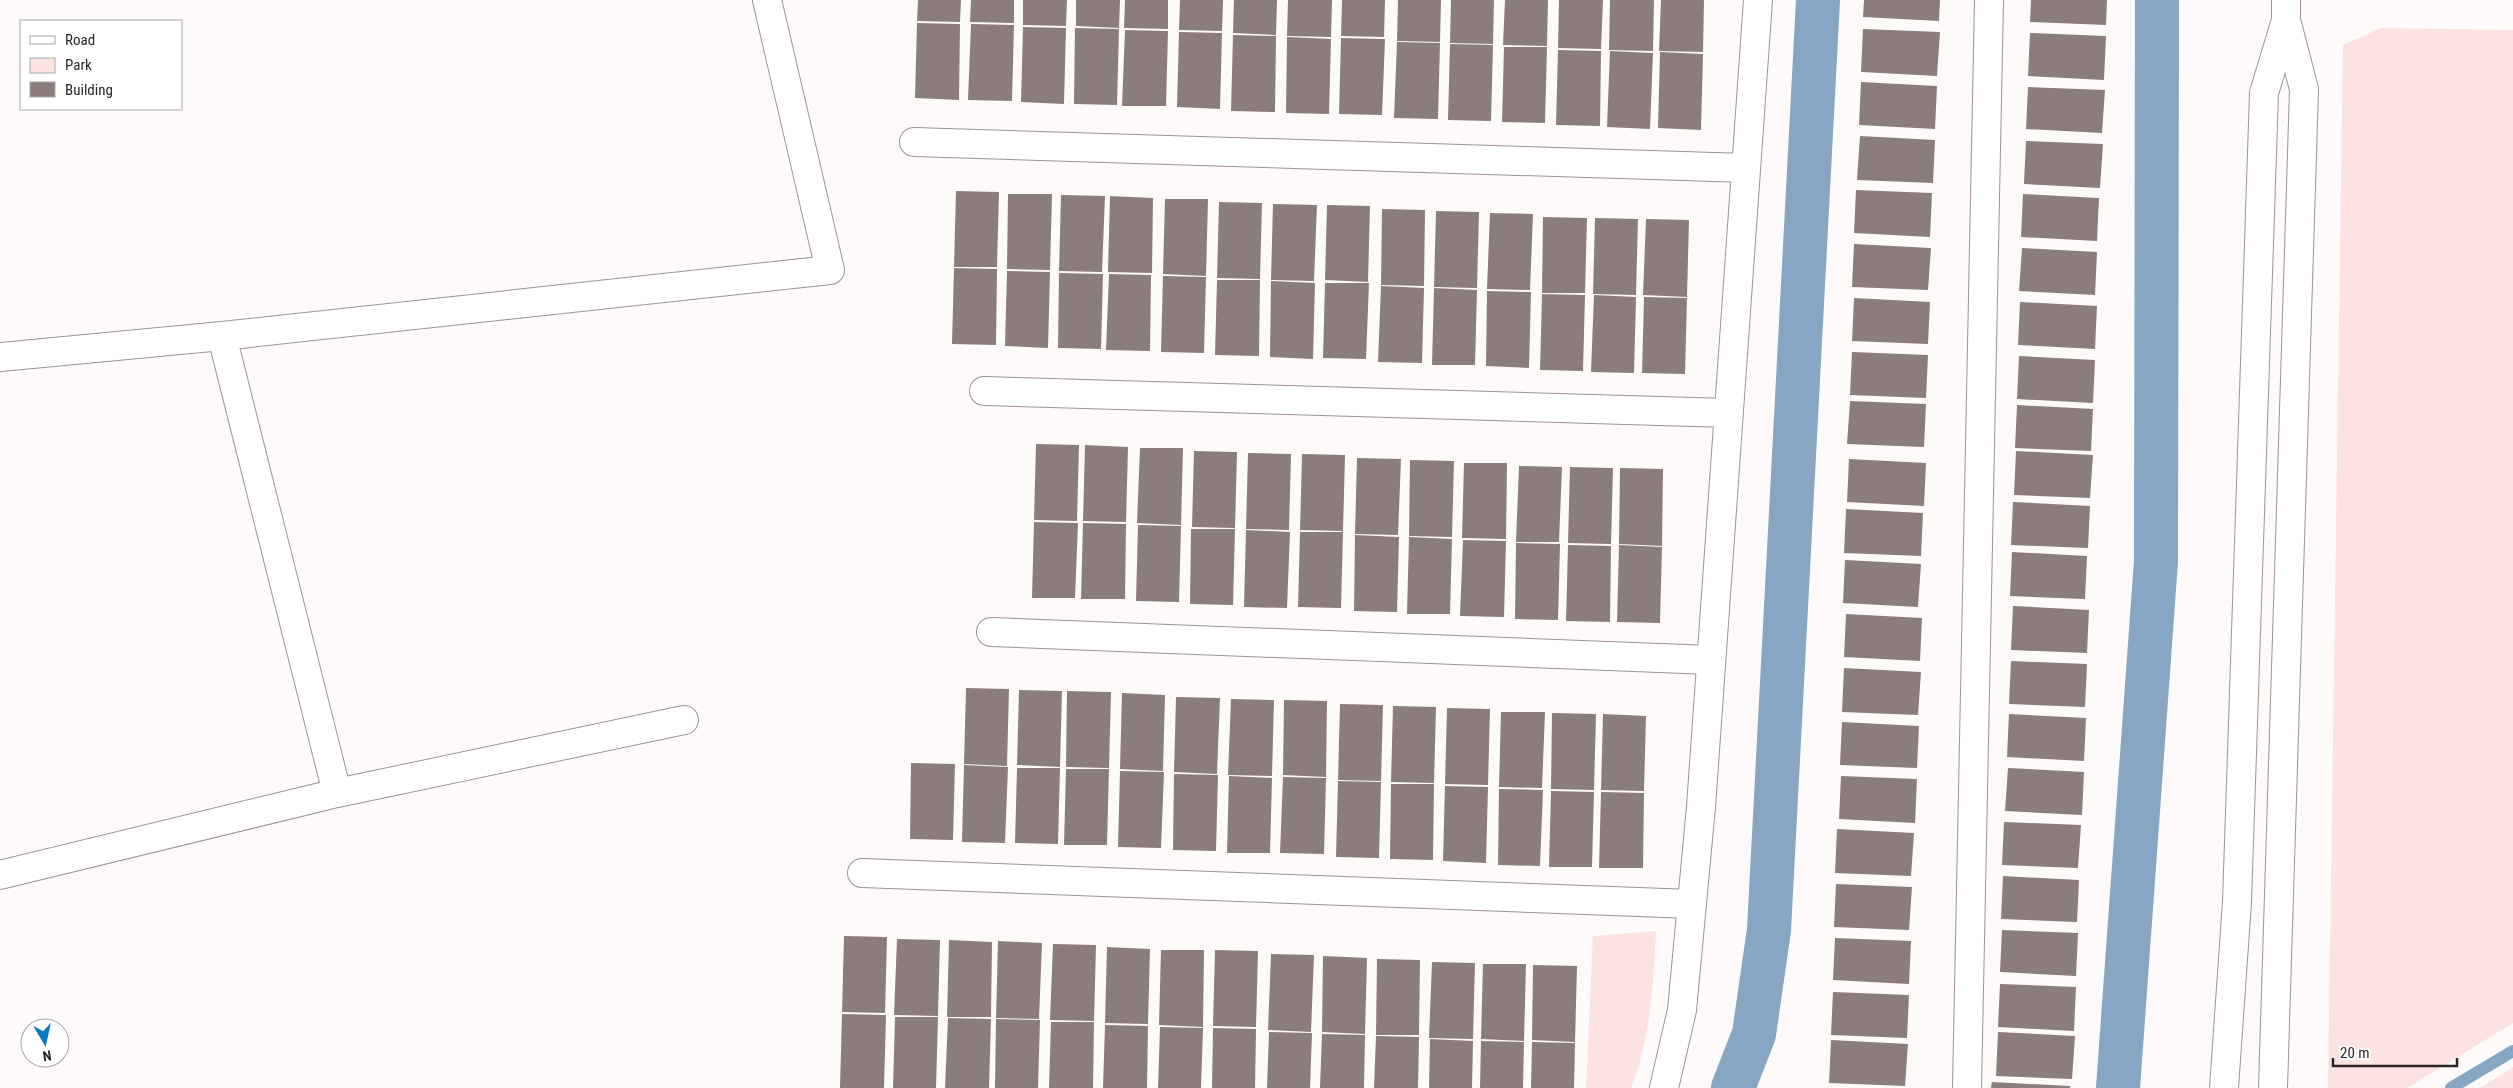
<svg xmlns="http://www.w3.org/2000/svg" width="2513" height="1088" font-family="'Roboto Condensed',sans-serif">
<rect width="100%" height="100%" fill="#fdfaf9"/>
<!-- green -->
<path fill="#fce2e0" d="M2381,28L2513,30V1023L2407,1088H2328L2343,45Z
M1656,931C1653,987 1651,1035 1631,1088H1586L1593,936Z
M2513,1067V1088H2480Z"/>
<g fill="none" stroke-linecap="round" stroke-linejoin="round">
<!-- stream -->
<path stroke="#86a6c3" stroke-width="12" d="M2451,1088L2513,1051"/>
<!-- canal -->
<path stroke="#86a6c3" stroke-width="44" d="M1733,1088L1754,1034L1769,930L1818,0
M2118,1088L2156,561L2157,0"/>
</g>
<!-- building -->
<path fill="#8b7d7c" d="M918,0H961L960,22L917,21Z
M971,0H1014V23L970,22Z
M1023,0H1067L1066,26L1023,25Z
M1076,0H1120L1119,28L1076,26Z
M1125,0H1168V29L1124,28Z
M1180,0H1223L1222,31L1179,30Z
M1234,0H1277L1276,35L1233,33Z
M1288,0H1332L1331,37L1287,36Z
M1342,0H1385L1384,37L1341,36Z
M1398,0H1441L1440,42L1397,41Z
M1451,0H1494L1493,44L1450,43Z
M1505,0H1548L1547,46L1503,45Z
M1559,0H1603L1601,49L1558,48Z
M1610,0H1654L1653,51L1609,50Z
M1661,0H1704L1703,52L1659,51Z
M1864,0H1940L1939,21L1863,17Z
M2031,0H2107L2106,25L2030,22Z
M917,23L960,24L959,100L915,98Z
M971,24L1014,25L1012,101L968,100Z
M1023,27L1066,28L1064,104L1021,102Z
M1075,28L1119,29L1117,105L1074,104Z
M1863,29L1940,32L1937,76L1861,72Z
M1125,30L1168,31L1166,106H1122Z
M1179,32L1222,33L1220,109L1177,107Z
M2030,33L2106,36L2104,80L2028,76Z
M1233,35L1276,36L1275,112L1231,111Z
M1287,37L1331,39L1329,114L1286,113Z
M1341,38L1385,39L1382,115L1339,114Z
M1397,42L1440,43L1438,119L1394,118Z
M1450,44L1493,45L1491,121L1448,120Z
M1504,47H1547L1545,123L1502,122Z
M1558,50L1601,51L1600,126L1556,125Z
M1610,51L1653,53L1650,129L1607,127Z
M1660,52L1703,54L1701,130L1658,128Z
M1861,82L1937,86L1935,129L1859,125Z
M2028,87L2105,90L2102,133L2026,129Z
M1860,136L1935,140L1933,183L1857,180Z
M2026,141L2103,144L2100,188L2024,184Z
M1856,190L1932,193L1930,237L1854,233Z
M956,191L999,192L997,267H954Z
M1008,194H1052L1050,270L1007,269Z
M2023,194L2099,198L2097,241L2021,237Z
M1061,195L1105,196L1102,272L1059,271Z
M1110,196L1153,198L1152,273L1108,272Z
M1165,199H1208L1206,276L1163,274Z
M1219,202L1262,203L1260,279L1217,278Z
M1273,204L1317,205L1314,281L1271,280Z
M1327,205L1370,206L1368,282L1325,280Z
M1382,209L1425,210L1424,286L1381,285Z
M1436,211L1479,212L1477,288L1434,287Z
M1490,213L1533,214L1530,290L1487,289Z
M1543,217L1587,218L1585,293H1542Z
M1595,218L1638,219L1636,295L1593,294Z
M1646,219L1689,220L1687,297L1643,295Z
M1854,244L1931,248L1928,290L1852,287Z
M2022,248L2097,252L2095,295L2019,291Z
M954,268L997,269L996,345L952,344Z
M1007,271L1050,272L1048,348L1005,346Z
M1059,273L1103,274L1101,349L1058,348Z
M1109,274L1151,275L1150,351L1106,350Z
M1163,276L1206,277L1204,353L1161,352Z
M1217,280H1260L1259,356L1215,355Z
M1271,281L1315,283L1313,359L1270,357Z
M1325,283H1369L1366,359L1323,358Z
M1381,286L1424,288L1422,363L1378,362Z
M1434,288L1477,290L1475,365H1432Z
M1487,291L1531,292L1529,368L1486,366Z
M1542,294L1585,295L1583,371L1540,370Z
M1594,295L1636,297L1634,373L1591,372Z
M1644,297L1687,298L1685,374L1642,373Z
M1854,298L1930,302L1928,344L1852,341Z
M2020,302L2097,306L2095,349L2018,345Z
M1852,352L1928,355L1926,398L1850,395Z
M2019,356L2095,360L2093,403L2017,399Z
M1850,401L1926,404L1924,447L1847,444Z
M2017,405L2093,409L2091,451L2015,448Z
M1036,444L1079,445L1077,521L1034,520Z
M1085,445L1128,447L1126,522L1083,521Z
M1140,448H1183L1181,525L1137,523Z
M1194,451L1237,452L1235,528L1192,527Z
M2016,451L2093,455L2090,498L2014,495Z
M1248,453L1291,454L1289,530L1246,529Z
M1302,454L1345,455L1343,531L1300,530Z
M1357,458L1401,459L1398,535L1355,534Z
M1849,459L1926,463L1924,506L1847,502Z
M1410,460L1454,461L1452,537L1409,536Z
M1464,463H1507L1506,539L1462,538Z
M1519,466L1562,467L1559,542H1516Z
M1570,467L1613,468L1611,544L1568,543Z
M1620,468L1663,469L1662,546L1619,544Z
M2013,502L2090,506L2088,548L2011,545Z
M1846,509L1923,513L1921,556L1844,553Z
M1034,522L1078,523L1075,598H1032Z
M1083,523L1126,524L1125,599H1081Z
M1138,525L1181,526L1179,602L1136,601Z
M1191,529H1235L1233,605L1190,604Z
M1246,530L1290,532L1287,608L1244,607Z
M1300,532H1343L1341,608L1298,607Z
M1355,535L1399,537L1397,612L1354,611Z
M1409,537L1452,539L1450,614H1407Z
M1463,540L1506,541L1504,617L1460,616Z
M1516,543L1560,544L1558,620L1515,619Z
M1568,545L1611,546L1610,622L1566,621Z
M1619,545L1662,547L1660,623L1617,622Z
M2012,552L2087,556L2085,599L2010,596Z
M1845,560L1921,564L1918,607L1843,603Z
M2013,606L2089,610L2087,653L2011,650Z
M1846,614L1922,618L1920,661L1844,657Z
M2011,661L2087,664L2085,707L2009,704Z
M1844,668L1921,672L1918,715L1842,712Z
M966,688L1009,689L1007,766L964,764Z
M1019,690L1062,691L1060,767L1017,765Z
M1067,691L1111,692L1109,768L1066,767Z
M1122,693L1165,695L1163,771L1120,769Z
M1176,697L1220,698L1217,774L1174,772Z
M1231,699L1274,700L1272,776L1228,775Z
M1284,700L1327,701L1326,777L1283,775Z
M1340,704L1383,705L1381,781L1338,780Z
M1393,706L1436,707L1434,783L1391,782Z
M1447,708L1490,709L1488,785L1445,784Z
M1501,712H1545L1542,788L1499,787Z
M1552,713L1596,714L1594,790L1551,789Z
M1603,714L1646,716L1644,791L1601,790Z
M2009,714L2086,718L2084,761L2007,757Z
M1842,722L1919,726L1917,768L1840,765Z
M911,763L955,764L953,840L910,839Z
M964,765L1008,767L1005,843L962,842Z
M1017,768H1060L1058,844L1015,843Z
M2008,768L2084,772L2082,815L2005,811Z
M1066,769H1109L1107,845H1064Z
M1120,771L1164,772L1161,848L1118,847Z
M1174,774L1218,775L1216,851L1173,850Z
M1229,776L1272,778L1270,853H1227Z
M1841,776L1917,779L1915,823L1839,819Z
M1283,777L1326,778L1324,854L1280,853Z
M1338,781L1381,782L1379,858L1336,857Z
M1391,784H1434L1433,860L1390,859Z
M1445,786L1488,787L1486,863L1443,861Z
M1499,789L1543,790L1540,866L1498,865Z
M1551,791L1594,792L1592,867H1549Z
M1601,792L1644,793L1643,868H1599Z
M2004,822L2081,825L2078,868L2002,865Z
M1837,829L1914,833L1911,876L1835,873Z
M2003,876L2079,880L2077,922L2001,919Z
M1836,884L1912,887L1909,930L1834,927Z
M2002,930L2078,933L2076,976L2000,972Z
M844,936L887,937L885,1013L842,1012Z
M1835,938L1911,941L1909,984L1833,980Z
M897,939L940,940L938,1016L894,1015Z
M949,940L992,942L991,1017H947Z
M998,941L1042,943L1039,1019L996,1018Z
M1053,944L1096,945L1094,1021L1050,1020Z
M1107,947L1150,949L1148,1024L1105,1023Z
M1161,950H1204L1203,1027L1159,1025Z
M1215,950L1258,951L1256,1027L1213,1026Z
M1271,954L1314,955L1311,1032L1268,1030Z
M1323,956L1367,958L1365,1034L1322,1032Z
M1377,959L1420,960L1419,1035H1376Z
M1432,962L1475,963L1473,1039L1429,1038Z
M1483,964H1526L1524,1041L1481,1039Z
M1533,965L1577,966L1575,1042L1532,1040Z
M2000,984L2076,987L2074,1031L1998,1027Z
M1833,992L1909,995L1907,1038L1831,1035Z
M842,1014L886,1015L884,1088H840Z
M895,1017H938L936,1088H893Z
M948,1018L991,1019L989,1088H945Z
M996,1019L1040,1020L1038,1088H995Z
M1051,1022H1094L1093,1088H1049Z
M1105,1025L1148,1026L1147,1088H1103Z
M1160,1027L1203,1028L1201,1088H1158Z
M1213,1028L1256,1029L1255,1088H1212Z
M1269,1032L1312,1033L1310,1088H1267Z
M1998,1032L2075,1036L2072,1079L1996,1076Z
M1322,1034L1365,1035L1364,1088H1320Z
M1376,1036L1419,1037L1418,1088H1374Z
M1430,1039L1473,1041L1472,1088H1429Z
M1831,1040L1908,1044L1905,1086L1829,1083Z
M1481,1041L1524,1042L1523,1088H1480Z
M1532,1042L1575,1043L1574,1088H1531Z
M1992,1082L2070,1086V1088H1991Z"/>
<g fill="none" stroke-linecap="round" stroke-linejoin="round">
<!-- minor casing -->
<g stroke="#a09291" stroke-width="30">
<path id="minor" d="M914,142L1746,168
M222,336L337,793
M0,357L222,336L830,270L767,0
M984,391L1728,413
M991,632L1711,660
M862,873L1692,904
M0,875L337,793L684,720
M1664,1088L1682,1010L1701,807L1758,0
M1967,1088L1989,0"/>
</g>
<!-- major casing -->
<g stroke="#a09291" stroke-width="30">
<path id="major" d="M2224,1088L2237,902L2264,93L2286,20
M2273,1088L2304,89L2286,20V0"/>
</g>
<!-- minor -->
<use href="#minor" stroke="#fff" stroke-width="28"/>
<!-- major -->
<use href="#major" stroke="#fff" stroke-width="28"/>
</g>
<!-- legend -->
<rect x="20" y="20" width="162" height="90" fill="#ffffff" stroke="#aaa8a7"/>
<rect x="30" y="36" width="25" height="8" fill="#ffffff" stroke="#aaa8a7"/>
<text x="65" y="45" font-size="15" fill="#2a2524">Road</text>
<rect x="30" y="58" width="25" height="15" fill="#fce2e0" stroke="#aaa8a7"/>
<text x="65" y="70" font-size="15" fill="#2a2524">Park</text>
<rect x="30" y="82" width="25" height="15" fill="#8b7d7c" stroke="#aaa8a7"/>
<text x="65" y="95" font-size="15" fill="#2a2524">Building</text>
<!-- north arrow -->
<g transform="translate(45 1043) rotate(171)"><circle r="24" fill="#ffffff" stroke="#aaa8a7"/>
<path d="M0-4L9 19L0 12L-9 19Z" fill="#0778c3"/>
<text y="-8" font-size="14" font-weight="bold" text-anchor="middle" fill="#2a2524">N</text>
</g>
<!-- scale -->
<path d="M2333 1058v8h124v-8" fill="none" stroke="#2a2524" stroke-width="2.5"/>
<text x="2340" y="1058" font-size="15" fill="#2a2524" stroke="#ffffff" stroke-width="4" paint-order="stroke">20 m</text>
</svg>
